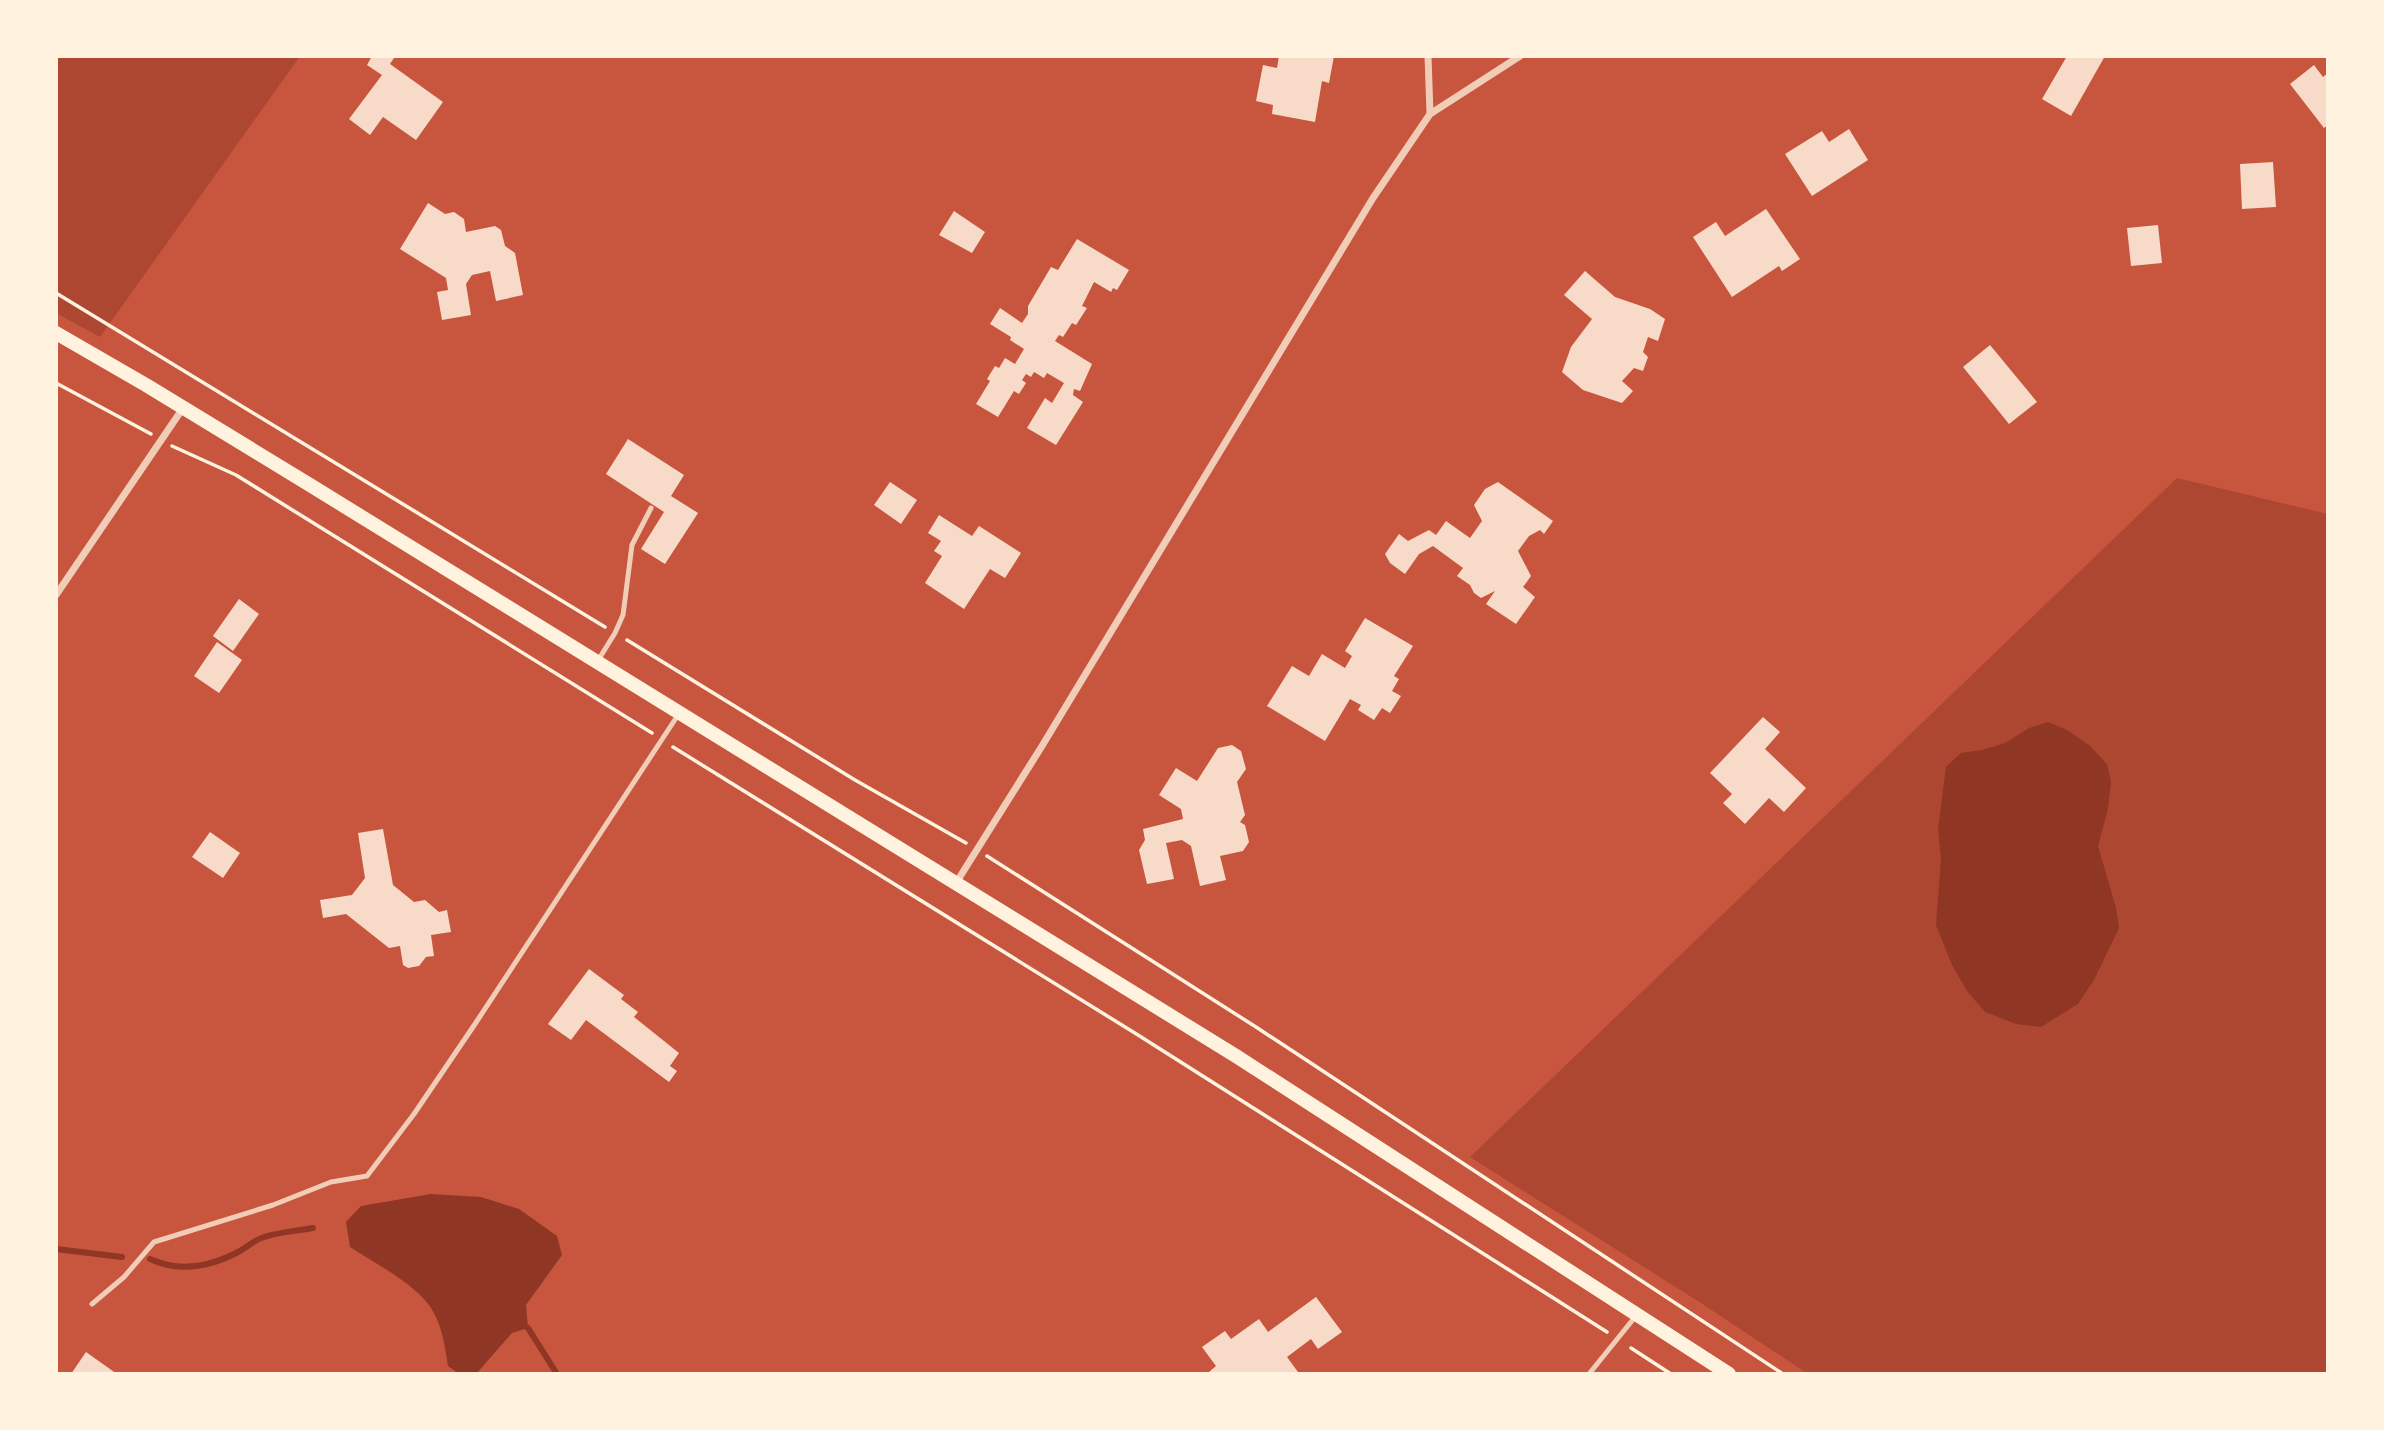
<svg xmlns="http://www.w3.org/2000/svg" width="2384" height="1430" font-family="Figtree,sans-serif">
<rect width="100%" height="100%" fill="#c8553d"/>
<!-- green -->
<path fill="#ae4732" d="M56,56H300L100,337L56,313Z
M2177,478L2328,514V1374H1808L1701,1303L1470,1157Z"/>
<!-- water -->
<path fill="#8f3625" d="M2048,722L2067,730L2090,746L2107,764L2111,782L2108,809L2098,846L2116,908L2119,928L2094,980L2078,1004L2041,1027L2016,1024L1985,1012L1967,991L1952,965L1936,925L1941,859L1938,829L1946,767L1961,753L1982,750L2005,743L2029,728Z
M431,1194L481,1197L519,1209L557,1236L562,1255L526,1305L528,1328L512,1333L476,1374H459L448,1366C445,1348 443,1330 434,1313C420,1286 376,1264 350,1247L346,1222L361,1206Z"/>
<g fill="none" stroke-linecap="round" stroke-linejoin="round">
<!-- stream -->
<path stroke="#8f3625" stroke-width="6" d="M56,1249L122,1257
M150,1259C180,1273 212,1266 240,1251C249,1246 254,1240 264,1237C279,1232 297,1231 313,1228
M528,1328L557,1374"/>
</g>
<!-- building -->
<path fill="#f7dbc8" d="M372,56H390L394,58L390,64L443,102L416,140L383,117L370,135L349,119L382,75L367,65Z
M1279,56H1334L1329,83L1322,81L1315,122L1272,114L1273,105L1256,101L1263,65L1277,68Z
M2067,56H2105L2071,116L2042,99Z
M2314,65L2323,77L2328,73V125L2324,128L2290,84Z
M1849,129L1868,160L1812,196L1785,154L1822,131L1829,142Z
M2273,162L2276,207L2242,209L2240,164Z
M428,203L445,214L454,212L464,219L466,232L495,226L501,230L505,246L515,253L523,295L496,301L490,271L472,275L466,284L471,315L442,320L437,292L448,290L446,278L400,249Z
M1766,209L1800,259L1782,271L1779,266L1732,297L1693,237L1716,222L1725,236Z
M954,211L985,232L972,253L939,235Z
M2158,225L2162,263L2131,266L2127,228Z
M1077,239L1129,270L1117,290L1113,288L1111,292L1094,282L1082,306L1087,308L1076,325L1072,323L1063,337L1059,335L1055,341L1092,364L1080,391L1074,389L1073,395L1083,402L1056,445L1027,428L1045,398L1052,403L1064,383L1047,373L1044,378L1034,372L1031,377L1026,374L1022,380L1026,383L1019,394L1014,391L998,417L976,404L990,381L987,379L995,366L999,368L1005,358L1015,364L1024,349L1010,340L1011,337L990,324L1000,308L1022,323L1028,314V306L1051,267L1058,270Z
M1585,271L1615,297L1650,309L1665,319L1658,341L1648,337L1643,352L1648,357L1643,371L1634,368L1622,381L1633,391L1622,403L1583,390L1562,372L1571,347L1592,319L1564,295Z
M1990,345L2037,402L2009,424L1963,367Z
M628,439L684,475L671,496L698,513L665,564L641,549L664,512L606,474Z
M890,482L917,500L901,524L874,505Z
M1498,482L1553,521L1544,534L1540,530L1529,536L1518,551L1531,576L1523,587L1535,597L1516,624L1486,604L1495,591L1481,598L1474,593L1470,585L1457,576L1463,568L1433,546L1419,554L1405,574L1390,563L1385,554L1399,534L1408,541L1429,530L1436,535L1446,521L1470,538L1482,521L1474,505L1485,489Z
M939,515L972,536L979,526L1021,553L1005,578L990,569L964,609L925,583L942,556L934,551L941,541L928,533Z
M239,599L259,614L233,651L213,636Z
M1365,618L1413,646L1394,676L1399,679L1392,691L1401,696L1390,713L1382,708L1374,720L1358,710L1361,705L1350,699L1325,741L1267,706L1292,666L1309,676L1322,654L1345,668L1352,656L1345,651Z
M217,642L242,660L219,693L194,676Z
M1763,717L1780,732L1765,749L1806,788L1784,812L1769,798L1745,824L1723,803L1732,794L1710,773Z
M1232,745L1241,751L1246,769L1237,782L1245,815L1240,822L1245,825L1249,842L1243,851L1220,856L1226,880L1200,886L1191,846L1182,840L1166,843L1174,879L1147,884L1139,850L1145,840L1143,829L1183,819L1181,809L1159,795L1176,768L1197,781L1218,748Z
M383,829L393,885L414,902L425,900L439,912L447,910L451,932L431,935L434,956L426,957L419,966L408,968L403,965L400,946L389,948L346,914L323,918L320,900L352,895L365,878L358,833Z
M210,832L240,853L223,878L192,857Z
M589,969L624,995L621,999L638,1012L634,1017L679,1053L670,1066L677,1071L669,1082L586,1020L571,1040L548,1024Z
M1316,1297L1342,1332L1318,1349L1311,1339L1287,1357L1298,1372L1295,1374H1210L1209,1372L1216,1366L1202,1347L1225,1331L1231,1339L1259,1319L1268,1332Z
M86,1352L117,1374H71Z"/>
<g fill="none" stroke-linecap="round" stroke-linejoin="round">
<!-- path -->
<path stroke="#fff3e0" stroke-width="3.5" d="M56,293L605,627
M56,383L151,434
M172,446L236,475L652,733
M627,640L855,780L966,843
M673,747L1138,1035L1607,1332
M987,856L1256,1027L1783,1374
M1631,1348L1671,1374"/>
<!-- service -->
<path stroke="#f1ccb7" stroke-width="5" d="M597,662L615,633L623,615L632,545L651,508
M92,1304L124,1277L154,1242L273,1205L331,1182L367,1176L414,1114L475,1024L678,715
M1589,1374L1635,1317"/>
<!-- minor -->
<path stroke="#f1ccb7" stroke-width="7" d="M1428,56L1430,114
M56,595L183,408
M956,883L1042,746L1373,198L1430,114L1520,56"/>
<!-- secondary -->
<path stroke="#fff3e0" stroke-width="14" d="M56,333L146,385L310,485L1236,1056L1729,1374"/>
</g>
<!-- border -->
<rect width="2384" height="1430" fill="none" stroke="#fff3e0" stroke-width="116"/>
</svg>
